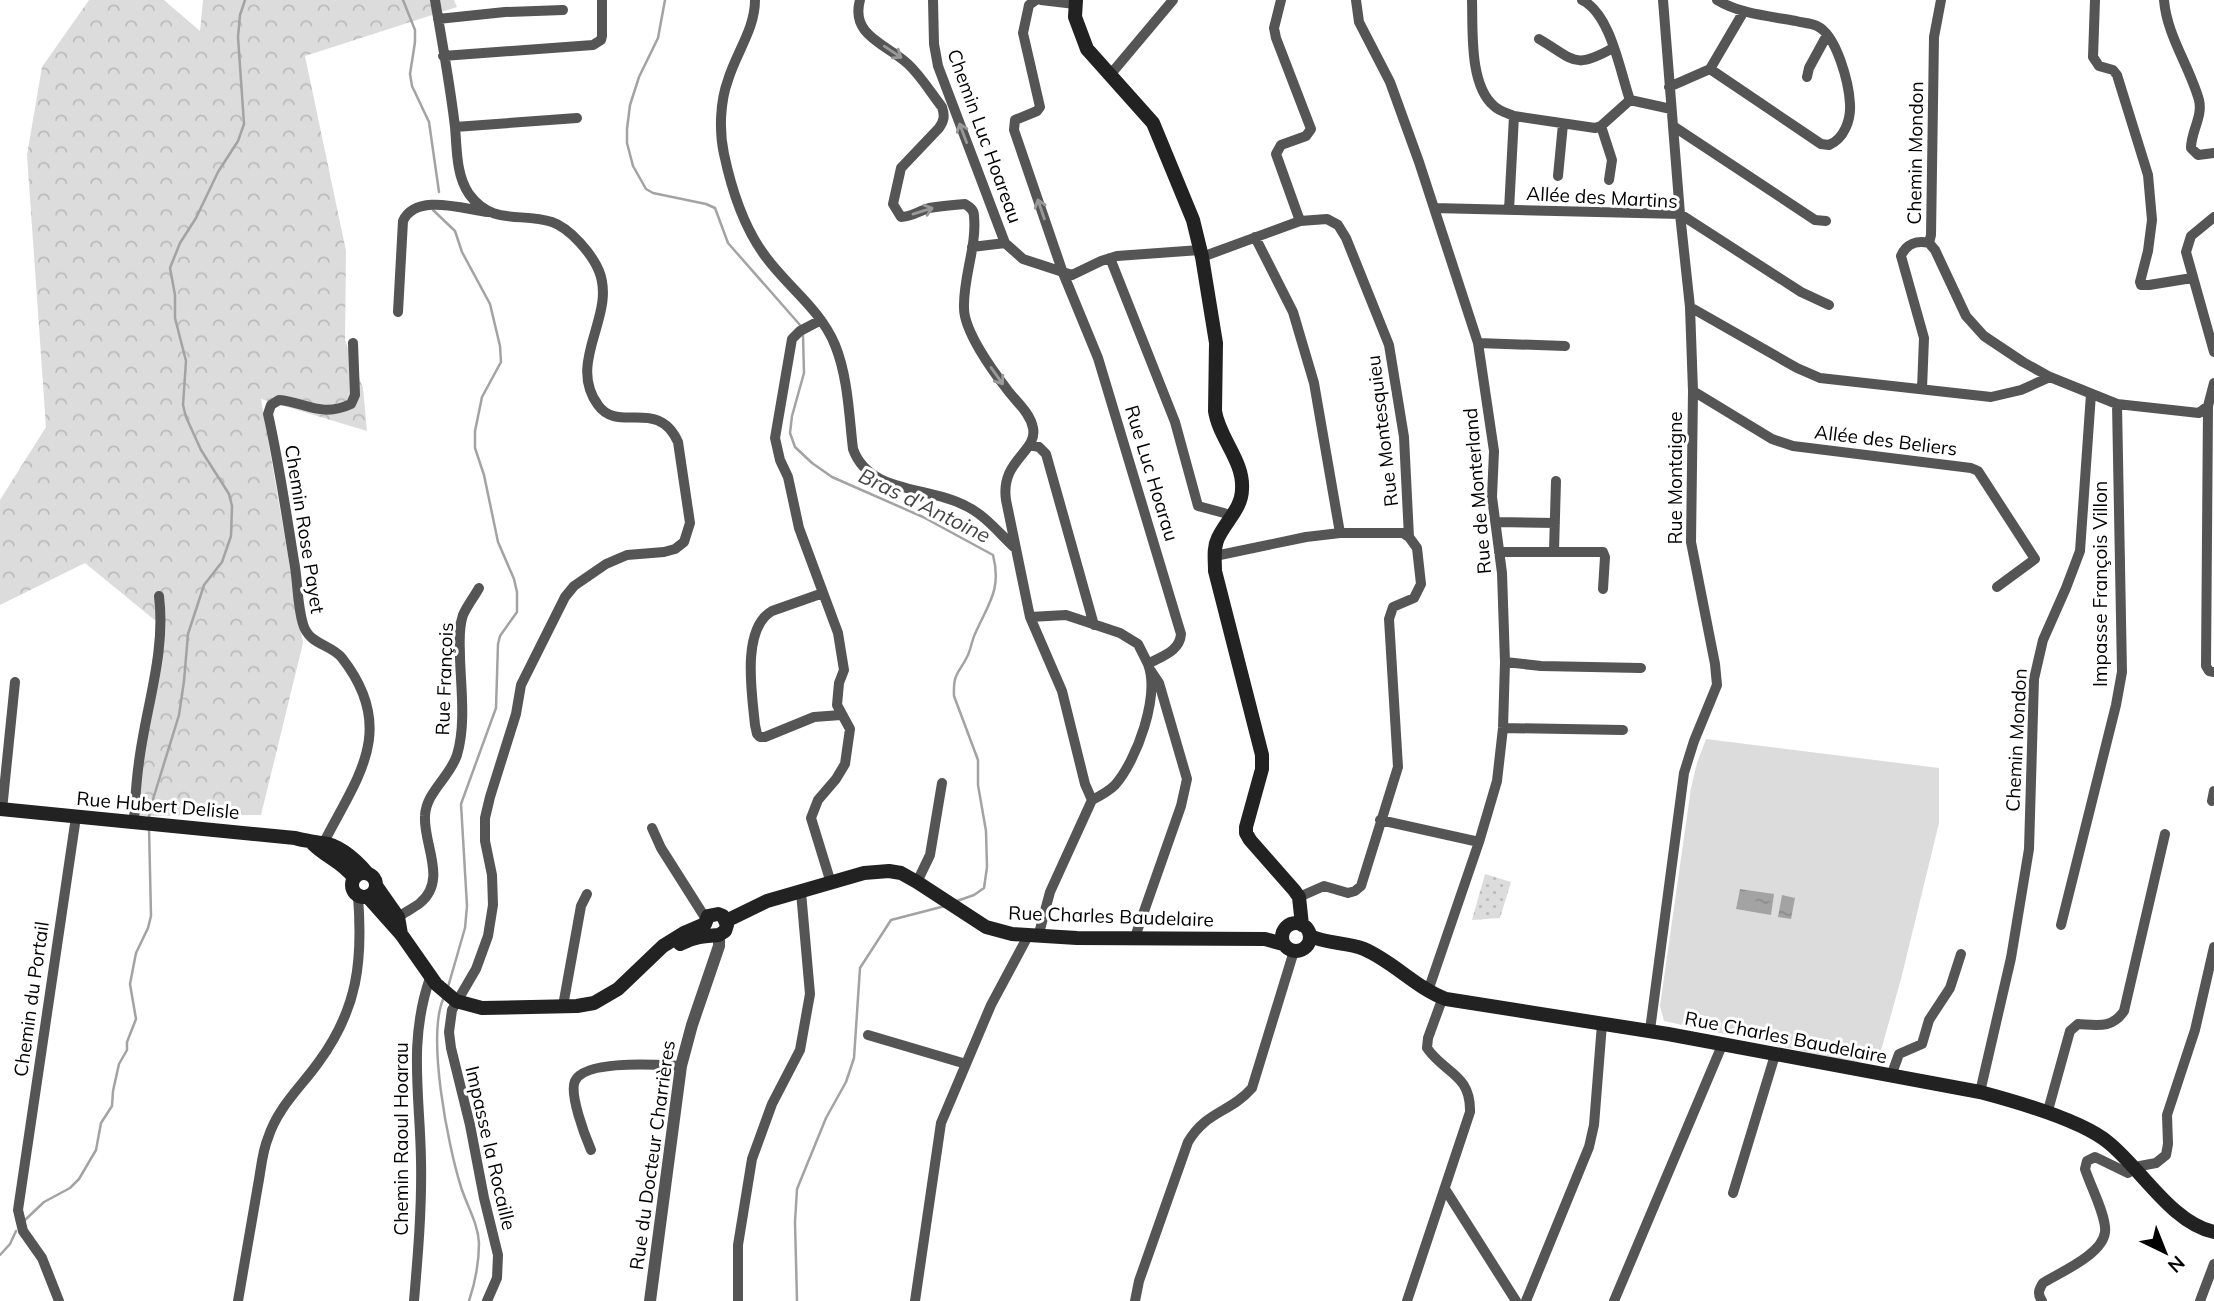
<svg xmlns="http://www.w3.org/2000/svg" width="2214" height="1301" font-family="Mulish,sans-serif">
<defs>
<pattern id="forest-crowns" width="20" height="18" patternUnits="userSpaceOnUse" patternTransform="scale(1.75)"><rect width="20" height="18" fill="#dcdcdc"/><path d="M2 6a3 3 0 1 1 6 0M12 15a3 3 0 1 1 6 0" fill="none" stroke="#bbb"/></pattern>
<pattern id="park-dots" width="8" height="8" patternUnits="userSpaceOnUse" patternTransform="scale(1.75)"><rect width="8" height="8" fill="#dcdcdc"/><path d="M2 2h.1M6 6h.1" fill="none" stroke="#bbb" stroke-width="1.8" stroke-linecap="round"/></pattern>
<pattern id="water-ripples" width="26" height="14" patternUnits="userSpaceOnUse" patternTransform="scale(1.75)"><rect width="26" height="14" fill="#a3a3a3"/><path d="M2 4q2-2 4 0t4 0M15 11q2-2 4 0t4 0" fill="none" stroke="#8b8b8b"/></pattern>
</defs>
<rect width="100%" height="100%" fill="#fff"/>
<!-- forest -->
<path fill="url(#forest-crowns)" d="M89,0H164L200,31L203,0H454L457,7L305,56L346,251L345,340L363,388L367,431L261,399L303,643L261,815L133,816L157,622L85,563L0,605V500L46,427L27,155L42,67Z"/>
<!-- park -->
<path fill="url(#park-dots)" d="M1485,874L1511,882L1500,918L1472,920Z"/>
<!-- garden -->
<path fill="#dcdcdc" d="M1706,739L1939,768V823L1901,979L1878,1061L1868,1058L1858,1063L1664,1021L1660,1006L1691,788L1697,763Z"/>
<!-- water -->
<path fill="url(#water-ripples)" d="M1740,889L1774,894L1771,915L1736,909Z
M1782,895L1795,898L1791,919L1778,917Z"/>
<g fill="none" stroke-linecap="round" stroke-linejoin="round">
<!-- stream -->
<path stroke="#a3a3a3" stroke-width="2.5" d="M403,0L415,30V42L410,74L412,86L429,122L439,192
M665,0L658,38L639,77L630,105L627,129V143L633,166L646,189L653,193L706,204L715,208L728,243L800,325
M433,210L455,231L462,252L490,304L500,346L501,362L482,397L475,431V448L484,475L498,542L514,579L517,592V612L500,636L498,644L496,708L461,804L467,906L465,928L448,987
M803,335L804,373L792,416L790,433L795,447L812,463L832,477L923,517L993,555C1002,590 988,604 975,634C972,640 971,648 968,655C959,674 953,672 954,696L978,760V785L986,831L987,867L984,888L974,895L957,901
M149,817L150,809L179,715L184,681L188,634L204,585L222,562L231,536L232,506L229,494L201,450L186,417L183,405L186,361L175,318V295L170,268L180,243L196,218L218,172L238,141L244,124L238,37L240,15L245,0
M444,997C426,1035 448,1146 461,1187C467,1206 478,1223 479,1243C479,1262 475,1283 469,1301
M25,1220L44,1202L70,1188L79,1179L96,1150L101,1123L112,1106L113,1091L119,1064L127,1050V1042L136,1019L130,984L136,953L148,928L151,916L149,827
M0,1255L10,1244L16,1231
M797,1301L795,1222L797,1189L826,1118L846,1082L854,1058L860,968L891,920L945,906"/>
<!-- minor -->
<path stroke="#555" stroke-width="10" d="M435,0C442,42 450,84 455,127C457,149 456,175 469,194C492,226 521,212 552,222C570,228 592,254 599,271C617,316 566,361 598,405C618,434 658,397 678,442L690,523L684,542L675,549L664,552L627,555L606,564L574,586L565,597L521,685L516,714L490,797L485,818V841L492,875L493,905L488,936L476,969L452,1010L449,1032L451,1048L470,1125L484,1198L498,1255L497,1278L487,1301
M755,0C755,29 736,53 728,80C720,102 719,131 724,154C731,187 743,225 763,253C785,285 820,308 835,345C848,377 849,415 853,449C869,494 928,486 964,505C984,514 998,532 1014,547
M860,0C850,36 887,44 908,64C921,76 931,93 942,107C945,116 944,121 939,128L901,168L893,204L901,217C911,217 919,211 929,208C941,206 953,205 965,204C970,207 974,210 974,216C977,247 963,277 964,308C964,331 992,370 1006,388C1015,401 1030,412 1033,428C1038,452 1000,460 1006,500L1030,617L1062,691L1085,784L1092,800L1050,892L1038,937
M933,0L934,44L938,66L1005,243L1023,259L1072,275L1101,261L1117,256L1200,250
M1036,0L1029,5L1023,33L1040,107L1037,111L1015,120L1014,130L1063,273L1098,358L1181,634C1180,651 1162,656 1148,664C1160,696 1137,760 1115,785C1108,792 1100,796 1092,800
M1041,0L1075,4
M1281,0L1274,28L1276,38L1311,129L1306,136L1281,145L1276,154L1300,221
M1356,0L1359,22L1390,82L1419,162L1478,343L1494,451L1492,497L1502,573L1505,662L1503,728L1497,781L1479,842L1428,991
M1472,0C1473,30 1469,85 1494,106C1499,111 1507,113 1514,116L1595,128L1601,126L1630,100
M1582,0C1611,14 1620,72 1630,100
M2095,0L2093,57L2099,66L2113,70L2117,75L2148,175L2152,220L2148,251L2140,282L2141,285H2149L2192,278
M2164,0C2167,36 2189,65 2199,100C2203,117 2191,131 2191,148L2198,155L2214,153
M438,19L505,12L563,10
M1539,39C1575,60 1574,70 1613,48
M443,56L593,45L601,40L602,36V0
M1710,69L1744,11
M1110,75L1173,0
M1807,77L1809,68L1827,35
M1669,87L1710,69L1821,144L1829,145C1844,139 1851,120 1850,104C1849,84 1837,35 1817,26C1811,23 1803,23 1796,21C1769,16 1740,14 1717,0
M1630,100L1671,109
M1601,126L1612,160L1609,180
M1673,126L1815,220L1826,221
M455,127L577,118
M1558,176L1563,124
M1434,208L1680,214L1801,292L1829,305
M1509,210L1514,116
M2214,217L2191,236L2186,252L2214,352
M1255,237L1293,312L1314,383L1340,533
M1929,243L1935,250L1966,316L1984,336L2023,362L2050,377L2117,404L2199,413L2208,406
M1929,243L1931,235L1934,37L1941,0
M972,247L1005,243
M1202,257L1300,221L1327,219L1338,225L1346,238L1389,345L1404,437L1409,537
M1110,258L1175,422L1198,506L1224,513L1231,517
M1690,307L1797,368L1820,378L1991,397L2021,390L2050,377
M398,312L403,221C416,193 463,209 488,212
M821,320L800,331L792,339L775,438L780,460L788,477L799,528L838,633L844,670L839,683L837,705L850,729L845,764L836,779L818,800L811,818L831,883
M1478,343L1565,346
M2214,383L2208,406L2206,666L2209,671L2214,672
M1922,389L1924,338L1901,256C1906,244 1917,240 1929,243
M1693,391L1772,439L1793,446L1971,468L1978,471L2035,559L1997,587
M1030,445L1039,447L1046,454L1094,625
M1496,522L1555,523
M1554,551L1556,481
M1499,552H1603L1605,557L1603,589
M1215,556L1306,537L1340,533H1403L1409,537L1417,548L1421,584L1414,598L1393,607L1389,619L1398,767L1361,886L1355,891L1348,893L1324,886L1299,897
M823,593L772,611C741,629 752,694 755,725L757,734L760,737H765L814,717L841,715
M1030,617L1066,615L1120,633L1138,644L1148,664
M1505,662L1541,666L1641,668
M1503,728L1623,730
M2212,801L2214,791
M2,810L15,682
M1380,820L1479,842
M134,821C135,802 136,782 139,762C146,706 166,653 159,596
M652,828L661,848L706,919
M321,848C354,781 400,732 342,658C331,644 309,645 303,624C297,605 298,581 294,561C286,512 279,463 268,414L271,405L279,400C305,402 321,418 351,404L355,395L353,343
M917,882L930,855L942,783
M398,917C405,912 414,908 420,903C448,880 423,844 425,816C426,792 450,777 457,755C466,725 461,689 460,658C460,644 458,629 463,615C467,606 474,597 479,588
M2061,925L2116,705L2122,672L2117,404
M1135,937L1181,806L1187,779L1159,683L1151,671
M563,1006L581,906L587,894
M1650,1030L1684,773L1694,741L1717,685L1715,664L1691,542L1693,391L1690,307L1680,214L1663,0
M868,1035L966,1064
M1891,1076L1899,1054L1922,1044L1929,1020L1950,988L1961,954
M1980,1092L2011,958L2029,849L2034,679L2043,640L2066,588L2080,551L2091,394
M2047,1114L2070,1031L2078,1024C2097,1025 2112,1029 2124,1011L2165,834
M591,1150C585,1136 569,1094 575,1081C585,1059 661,1065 681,1066
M1445,1189L1516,1301
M1733,1193L1775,1055
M59,1301L42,1258L23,1231L18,1210L76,817
M238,1301C245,1262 251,1224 258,1185C261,1170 262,1152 268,1138C278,1107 300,1088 318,1063C358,1009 363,961 358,896
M414,1301C418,1254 422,1207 421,1160C420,1096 408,1041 430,978
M738,1301V1245L752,1159L772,1104L800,1050L810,994L801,892
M915,1301L941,1123L991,1005L1028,936
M1135,1301L1139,1281L1188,1142C1206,1111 1230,1113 1252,1088L1294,951
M1407,1301L1470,1112C1471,1074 1445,1074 1427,1048L1428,1038L1443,997
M1526,1301L1589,1147L1594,1125L1602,1024
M1614,1301L1723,1043
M2042,1301C2037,1294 2039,1289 2043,1283C2061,1272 2103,1254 2105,1232C2107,1217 2090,1185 2085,1169L2087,1161L2095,1157L2128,1173L2140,1166L2156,1163L2166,1155L2168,1144L2167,1115L2195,1030L2214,947
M2200,1301L2214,1264"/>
<!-- tertiary -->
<path stroke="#555" stroke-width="12" d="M650,1301L681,1066L692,1025L719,946V935"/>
<!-- secondary -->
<path stroke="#222" stroke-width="14" d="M1076,0L1075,17L1087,49L1153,123L1193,220L1202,257L1216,343L1215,411C1219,438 1244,461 1242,489C1242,508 1226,521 1218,538C1213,548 1215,560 1215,571L1262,755V769L1246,827V833L1250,840L1294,890L1299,897L1302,925
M0,809L295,838C304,841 312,841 322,843C340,845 357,861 368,874
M312,843C325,857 343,862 354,878
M352 885a12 12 0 1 1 24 0a12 12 0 1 1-24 0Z
M377,887L398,917L401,934
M368,897L401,934L436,984L456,1001L482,1008L577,1006L594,1003L618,989L663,946L684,933L705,924
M726,921L767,901L864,873L889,871L901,873L917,882L986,927L1012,934L1077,938L1265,939L1283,944
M1282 937a14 14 0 1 1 28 0a14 14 0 1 1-28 0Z
M1310,936C1327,944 1347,942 1364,949C1394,962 1416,988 1446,999L1668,1034L1980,1092C2014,1101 2083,1121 2109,1143C2142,1170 2172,1223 2214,1232
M680,944C693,937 705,936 719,935L725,931L727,925L723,916L718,914L708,916L705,924"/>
</g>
<!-- one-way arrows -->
<defs><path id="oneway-shaft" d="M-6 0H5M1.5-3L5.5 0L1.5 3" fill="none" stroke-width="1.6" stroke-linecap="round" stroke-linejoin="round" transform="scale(1.75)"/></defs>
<g stroke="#999">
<use href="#oneway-shaft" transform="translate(893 52) rotate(34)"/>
<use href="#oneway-shaft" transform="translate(963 133) rotate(-111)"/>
<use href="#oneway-shaft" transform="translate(1041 209) rotate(-109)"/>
<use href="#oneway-shaft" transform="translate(923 211) rotate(-17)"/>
<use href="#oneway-shaft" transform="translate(997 376) rotate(55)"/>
</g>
<g text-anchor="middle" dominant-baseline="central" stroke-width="6" stroke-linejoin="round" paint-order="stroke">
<!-- street labels -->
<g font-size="19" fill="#000" stroke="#fff">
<text transform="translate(985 136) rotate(70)">Chemin Luc Hoareau</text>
<text transform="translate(1915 153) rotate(-89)">Chemin Mondon</text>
<text transform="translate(1602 197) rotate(3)">Allée des Martins</text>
<text transform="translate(1382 431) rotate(-97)">Rue Montesquieu</text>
<text transform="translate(1886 440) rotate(7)">Allée des Beliers</text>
<text transform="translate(1152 473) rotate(73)">Rue Luc Hoarau</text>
<text transform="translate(1675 478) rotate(-90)">Rue Montaigne</text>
<text transform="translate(1477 491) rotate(-95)">Rue de Monterland</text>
<text transform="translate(305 529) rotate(81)">Chemin Rose Payet</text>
<text transform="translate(2100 584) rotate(-90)">Impasse François Villon</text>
<text transform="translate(444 679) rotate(-88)">Rue François</text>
<text transform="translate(2016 740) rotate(-87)">Chemin Mondon</text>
<text transform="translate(158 805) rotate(5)">Rue Hubert Delisle</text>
<text transform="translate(1111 916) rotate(2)">Rue Charles Baudelaire</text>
<text transform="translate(31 999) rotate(-82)">Chemin du Portail</text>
<text transform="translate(1786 1037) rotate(11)">Rue Charles Baudelaire</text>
<text transform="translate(401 1139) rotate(-90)">Chemin Raoul Hoarau</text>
<text transform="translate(491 1148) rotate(77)">Impasse la Rocaille</text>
<text transform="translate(652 1155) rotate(-82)">Rue du Docteur Charrières</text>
</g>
<!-- water labels -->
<g font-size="21" font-style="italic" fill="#444" stroke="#fff">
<text transform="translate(925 505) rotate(26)">Bras d'Antoine</text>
</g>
</g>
<!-- north arrow -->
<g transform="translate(2165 1252) rotate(137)" stroke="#ffffff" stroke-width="5" paint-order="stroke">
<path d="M0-5L12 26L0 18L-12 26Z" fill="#000000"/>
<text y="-10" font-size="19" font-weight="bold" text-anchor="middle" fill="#000000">N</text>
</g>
</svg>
